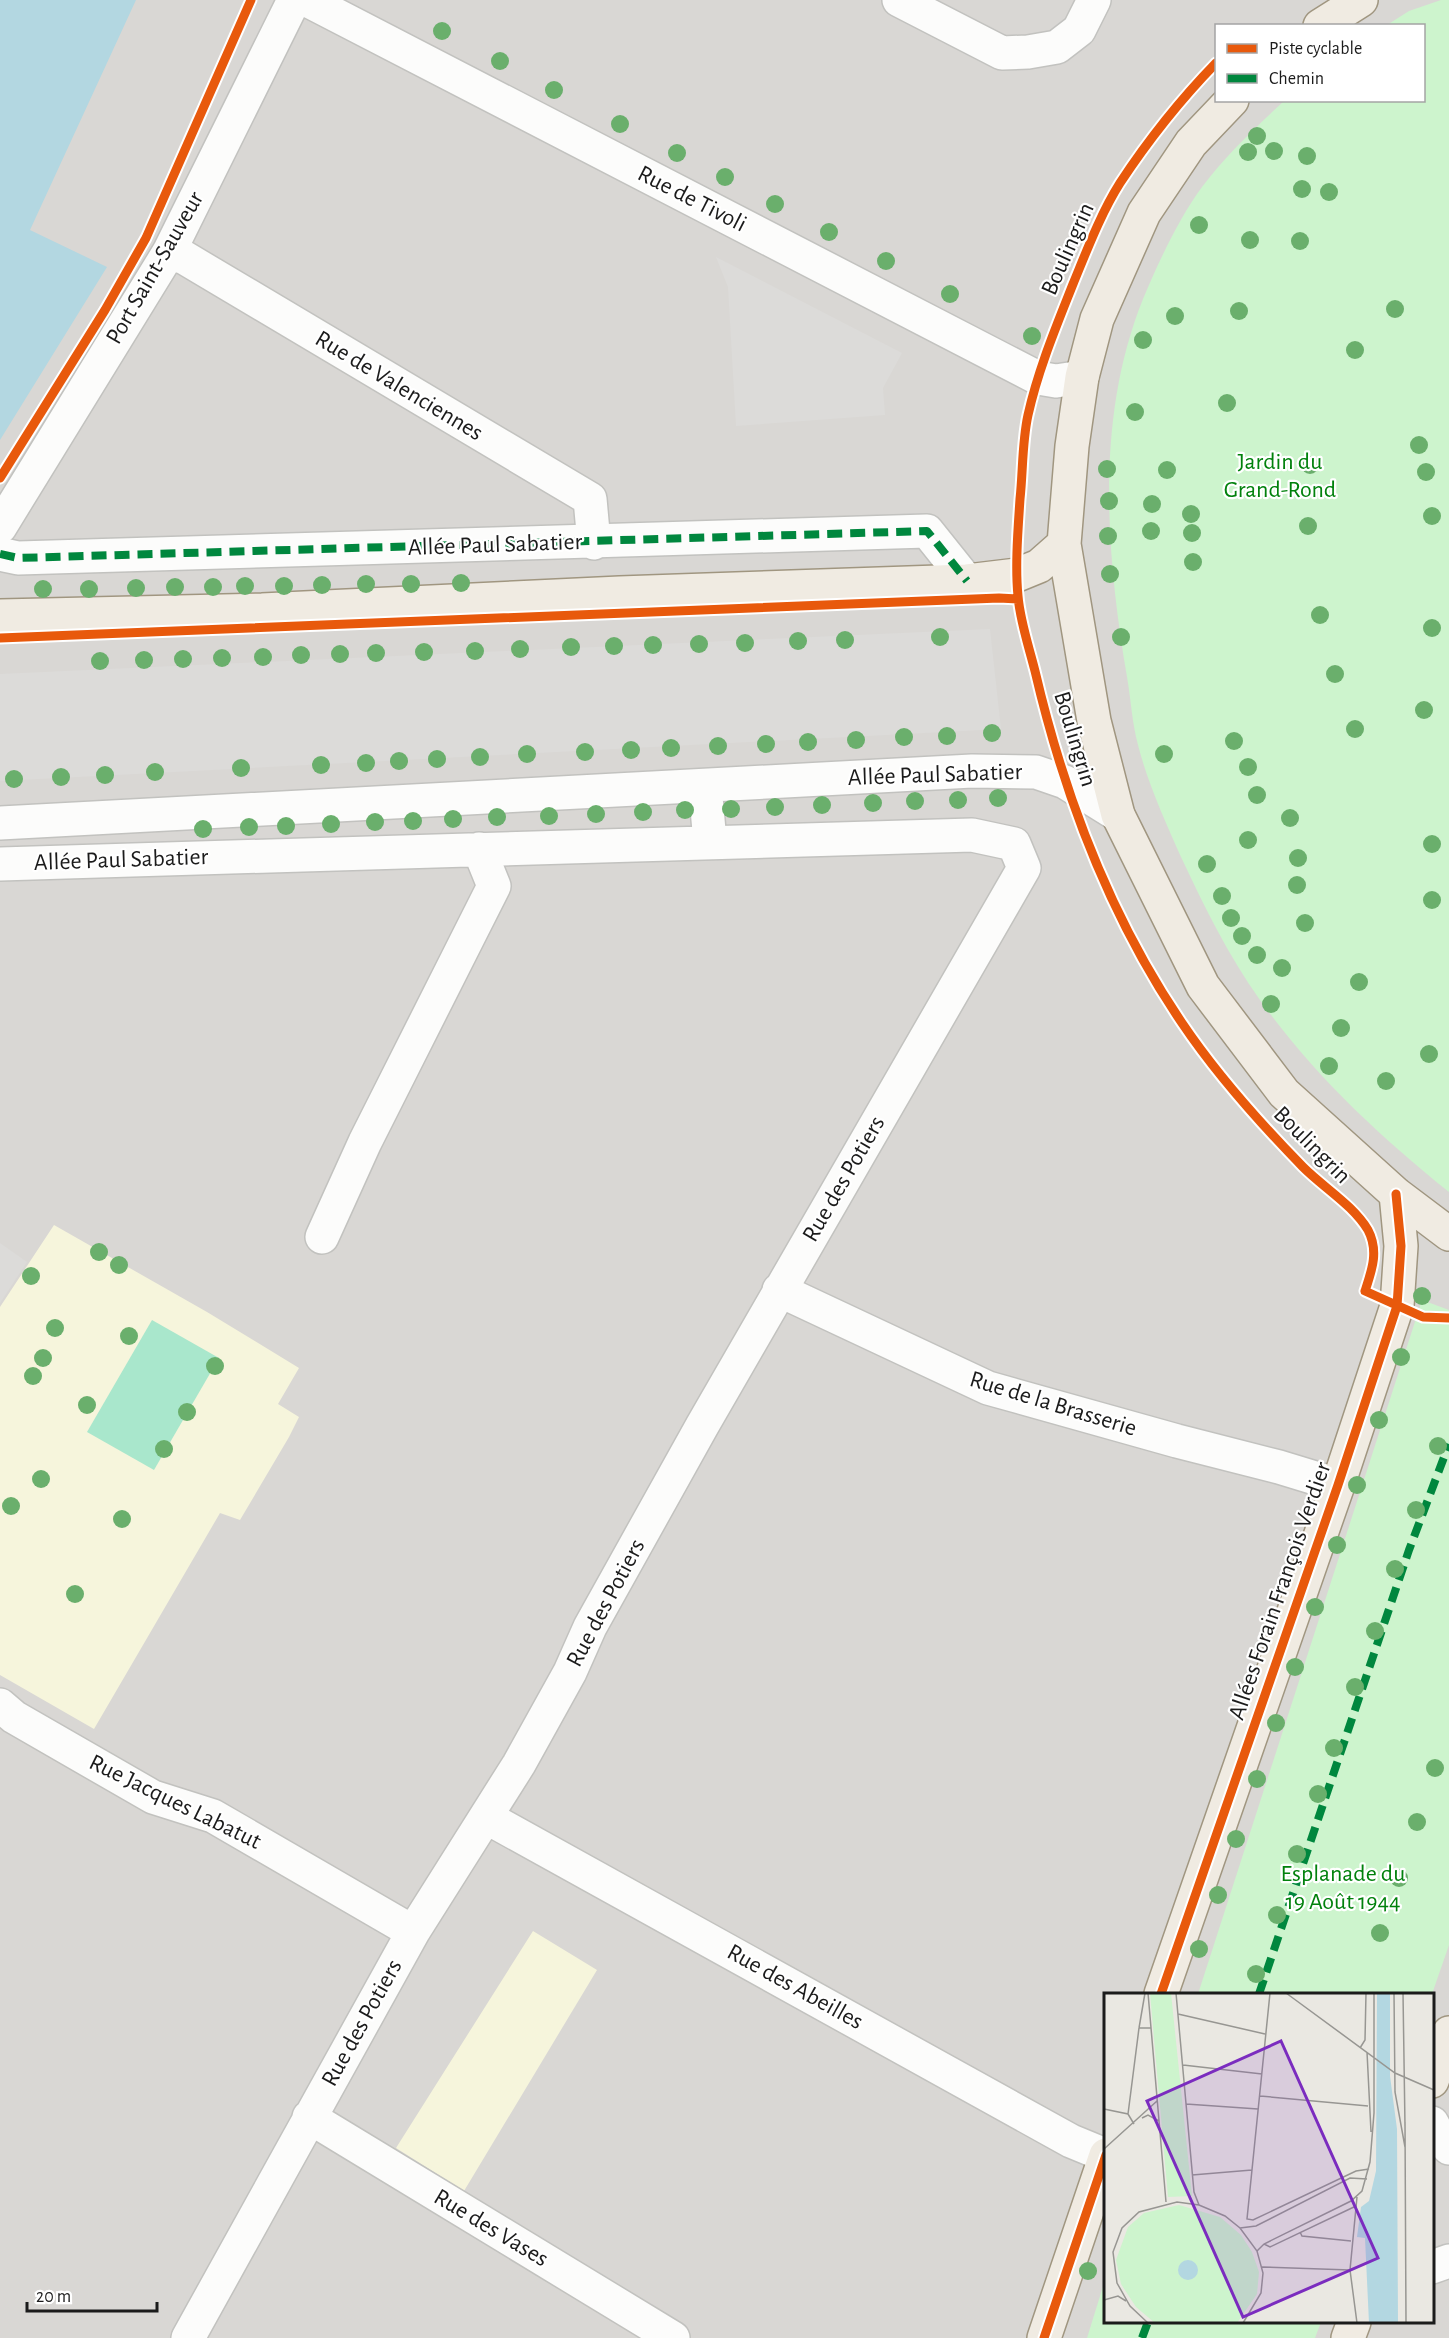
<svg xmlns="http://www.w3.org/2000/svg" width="1449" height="2338" font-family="'Alegreya Sans',sans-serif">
<rect width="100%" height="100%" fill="#eae8e2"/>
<!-- residential -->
<path fill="#d9d7d4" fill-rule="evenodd" d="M0,0H1449V2338H0ZM1216,26H1424V100H1216ZM1106,1994H1432V2322H1106Z"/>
<!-- education -->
<path fill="#f6f5dc" d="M54,1225L207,1312L299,1368L278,1404L299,1417L289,1437L240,1520L220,1513L94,1729L0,1675V1307Z
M533,1931L597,1970L464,2191L396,2148Z"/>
<!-- park -->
<path fill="#cdf4cd" d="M1441,0H1449V1192C1377,1134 1314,1075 1260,1000C1228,955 1204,906 1181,857C1165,821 1148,784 1138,745C1132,723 1131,700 1127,677C1106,553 1095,418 1143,299C1158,263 1179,218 1202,187C1226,155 1255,128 1284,101L1424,100V26L1387,25L1409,11Z
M1422,1300L1449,1310V1945L1432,1994H1198Z
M1105,2280L1106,2322H1321L1315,2338H1087Z"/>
<!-- pitch -->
<path fill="#a9e7cc" d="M152,1320L219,1358L154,1470L87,1432Z"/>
<!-- parking -->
<path fill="#dcdbd9" d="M716,257L902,353L883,388L885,415L736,426L728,287Z
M990,629L1001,729L0,781V674Z
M0,1243L27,1262L0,1303Z"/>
<!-- water -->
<path fill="#b3d7e1" d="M0,0H136L30,230L107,267L0,440Z"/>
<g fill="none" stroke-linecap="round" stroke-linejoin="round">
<!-- minor casing -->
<g stroke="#c2c2bf" stroke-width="36">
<path id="minor" d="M307,0L1038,378L1056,381L1082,377
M899,0L1002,53L1028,52L1057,47L1079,30L1094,0
M169,252L185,258L590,499L594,543
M0,527L169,252L294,0
M0,554L18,558L927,531L967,581
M705,786L710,842
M0,823L972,771L1036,772L1065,782L1118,815
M0,864L972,835L1014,844L1024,868L702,1426L590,1627L570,1672L519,1764L413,1932L188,2338
M322,1237L365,1142L494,886L479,849
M779,1290L988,1388L1177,1441L1279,1467L1338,1485
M0,1705L14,1717L153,1797L213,1816L413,1932
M486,1817L1071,2141L1105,2155
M309,2117L673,2338
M1432,2123L1440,2138L1449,2148
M1432,2267L1449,2261"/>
</g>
<!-- major casing -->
<g stroke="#a09680" stroke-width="36">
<path id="major" d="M1320,26L1361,0
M1232,100L1191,143L1144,213L1097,319L1082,377L1072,446L1064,544L1094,721L1118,815L1203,986L1284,1093L1396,1194L1449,1234
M0,616L262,610L620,593L967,581L1017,575L1039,566L1064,544
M1161,1994L1338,1485L1397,1306L1401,1246L1396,1194
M1432,2081L1449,2033
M1044,2338L1106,2155
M1348,2338L1354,2322"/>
</g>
<!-- minor -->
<use href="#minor" stroke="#fcfcfb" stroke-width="33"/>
<!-- major -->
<use href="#major" stroke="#f0ebe2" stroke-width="33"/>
<!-- quiet -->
<path stroke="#00873e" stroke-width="8" stroke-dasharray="15 8" stroke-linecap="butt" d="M0,554L18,558L927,531L967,581
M1259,1994L1409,1550L1449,1444
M1142,2338L1148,2322"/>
<!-- cycleway casing -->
<g stroke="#fff" stroke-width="13">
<path id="cycleway" d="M1216,63C1182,98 1147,142 1120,183C1101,213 1087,250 1073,284C1056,327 1038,370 1028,415C1022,442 1023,472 1020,499C1018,530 1015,565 1018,596C1020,621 1029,647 1035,671C1064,795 1110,917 1182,1023C1217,1075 1260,1123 1303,1167C1324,1188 1353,1205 1368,1230C1379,1251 1372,1270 1365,1291L1423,1317L1449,1318
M0,478L105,310L146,238L251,0
M0,638L999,598L1018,599
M1161,1994L1338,1485L1397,1306L1401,1246L1396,1194
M1044,2338L1106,2155"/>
</g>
<!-- cycleway -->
<use href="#cycleway" stroke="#e8590c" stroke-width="9"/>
</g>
<!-- trees -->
<g fill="#6aaf6c">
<circle cx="442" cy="31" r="9"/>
<circle cx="500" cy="61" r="9"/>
<circle cx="554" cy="90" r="9"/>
<circle cx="620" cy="124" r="9"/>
<circle cx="1257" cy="136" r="9"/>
<circle cx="1274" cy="151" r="9"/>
<circle cx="1248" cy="152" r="9"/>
<circle cx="677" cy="153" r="9"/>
<circle cx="1307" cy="156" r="9"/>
<circle cx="725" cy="177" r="9"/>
<circle cx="1302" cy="189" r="9"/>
<circle cx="1329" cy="192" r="9"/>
<circle cx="775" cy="204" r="9"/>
<circle cx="1199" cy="225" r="9"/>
<circle cx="829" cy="232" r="9"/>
<circle cx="1250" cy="240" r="9"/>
<circle cx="1300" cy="241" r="9"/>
<circle cx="886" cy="261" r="9"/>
<circle cx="950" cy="294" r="9"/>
<circle cx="1395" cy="309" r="9"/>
<circle cx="1239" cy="311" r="9"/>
<circle cx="1175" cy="316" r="9"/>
<circle cx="1032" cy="336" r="9"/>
<circle cx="1143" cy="340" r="9"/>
<circle cx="1355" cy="350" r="9"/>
<circle cx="1227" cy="403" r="9"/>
<circle cx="1135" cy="412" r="9"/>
<circle cx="1419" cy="445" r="9"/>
<circle cx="1310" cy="465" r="9"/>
<circle cx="1107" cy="469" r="9"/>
<circle cx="1167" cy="470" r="9"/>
<circle cx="1426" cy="472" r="9"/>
<circle cx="1109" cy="501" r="9"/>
<circle cx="1152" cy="504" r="9"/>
<circle cx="1191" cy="514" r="9"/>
<circle cx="1432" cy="516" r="9"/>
<circle cx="1308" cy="526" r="9"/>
<circle cx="1151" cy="531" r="9"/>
<circle cx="1192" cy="533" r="9"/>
<circle cx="1108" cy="536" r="9"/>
<circle cx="1193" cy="562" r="9"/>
<circle cx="1110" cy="574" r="9"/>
<circle cx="461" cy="583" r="9"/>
<circle cx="366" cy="584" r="9"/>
<circle cx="411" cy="584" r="9"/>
<circle cx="322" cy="585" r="9"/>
<circle cx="245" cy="586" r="9"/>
<circle cx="284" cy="586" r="9"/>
<circle cx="175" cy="587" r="9"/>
<circle cx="213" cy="587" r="9"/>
<circle cx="136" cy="588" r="9"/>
<circle cx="43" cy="589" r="9"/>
<circle cx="89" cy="589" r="9"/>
<circle cx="1320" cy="615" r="9"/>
<circle cx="1432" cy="628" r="9"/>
<circle cx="940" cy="637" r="9"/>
<circle cx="1121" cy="637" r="9"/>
<circle cx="845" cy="640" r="9"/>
<circle cx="798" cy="641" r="9"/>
<circle cx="745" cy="643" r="9"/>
<circle cx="699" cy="644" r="9"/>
<circle cx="653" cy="645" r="9"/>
<circle cx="614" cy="646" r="9"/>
<circle cx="571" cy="647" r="9"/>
<circle cx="520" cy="649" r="9"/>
<circle cx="475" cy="651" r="9"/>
<circle cx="424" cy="652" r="9"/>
<circle cx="376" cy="653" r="9"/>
<circle cx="340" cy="654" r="9"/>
<circle cx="301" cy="655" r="9"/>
<circle cx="263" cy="657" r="9"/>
<circle cx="222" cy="658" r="9"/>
<circle cx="183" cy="659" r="9"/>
<circle cx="144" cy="660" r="9"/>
<circle cx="100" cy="661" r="9"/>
<circle cx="1335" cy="674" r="9"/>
<circle cx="1424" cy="710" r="9"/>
<circle cx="1355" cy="729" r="9"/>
<circle cx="992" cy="733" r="9"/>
<circle cx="947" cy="736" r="9"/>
<circle cx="904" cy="737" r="9"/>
<circle cx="856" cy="740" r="9"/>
<circle cx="1234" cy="741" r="9"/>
<circle cx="808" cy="742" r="9"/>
<circle cx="766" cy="744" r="9"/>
<circle cx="718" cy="746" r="9"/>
<circle cx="671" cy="748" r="9"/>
<circle cx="631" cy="750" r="9"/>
<circle cx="585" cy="752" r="9"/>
<circle cx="527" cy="754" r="9"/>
<circle cx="1164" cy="754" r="9"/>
<circle cx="480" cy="757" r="9"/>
<circle cx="437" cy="759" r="9"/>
<circle cx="399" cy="761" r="9"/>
<circle cx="366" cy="763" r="9"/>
<circle cx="321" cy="765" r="9"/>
<circle cx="1248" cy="767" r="9"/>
<circle cx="241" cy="768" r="9"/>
<circle cx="155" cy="772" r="9"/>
<circle cx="105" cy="775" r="9"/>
<circle cx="61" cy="777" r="9"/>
<circle cx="14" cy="779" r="9"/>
<circle cx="1257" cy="795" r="9"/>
<circle cx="998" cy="798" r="9"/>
<circle cx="958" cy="800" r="9"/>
<circle cx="915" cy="801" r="9"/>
<circle cx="873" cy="803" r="9"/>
<circle cx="822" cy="805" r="9"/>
<circle cx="775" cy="807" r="9"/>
<circle cx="731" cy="809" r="9"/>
<circle cx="685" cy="810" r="9"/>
<circle cx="643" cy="812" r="9"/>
<circle cx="596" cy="814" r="9"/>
<circle cx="549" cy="816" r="9"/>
<circle cx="497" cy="817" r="9"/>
<circle cx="1290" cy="818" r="9"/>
<circle cx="453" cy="819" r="9"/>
<circle cx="413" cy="821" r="9"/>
<circle cx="375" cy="822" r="9"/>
<circle cx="331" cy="824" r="9"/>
<circle cx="286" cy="826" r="9"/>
<circle cx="249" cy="827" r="9"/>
<circle cx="203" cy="829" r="9"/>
<circle cx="1248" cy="840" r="9"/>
<circle cx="1432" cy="844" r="9"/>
<circle cx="1298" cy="858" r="9"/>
<circle cx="1207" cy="864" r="9"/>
<circle cx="1297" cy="885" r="9"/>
<circle cx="1222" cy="896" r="9"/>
<circle cx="1432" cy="900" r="9"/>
<circle cx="1231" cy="918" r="9"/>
<circle cx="1305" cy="923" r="9"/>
<circle cx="1242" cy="936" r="9"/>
<circle cx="1257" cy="955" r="9"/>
<circle cx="1282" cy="968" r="9"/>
<circle cx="1359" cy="982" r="9"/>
<circle cx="1271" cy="1004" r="9"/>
<circle cx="1341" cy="1028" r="9"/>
<circle cx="1429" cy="1054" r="9"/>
<circle cx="1329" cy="1066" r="9"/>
<circle cx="1386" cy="1081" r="9"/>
<circle cx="99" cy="1252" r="9"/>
<circle cx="119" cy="1265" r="9"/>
<circle cx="31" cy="1276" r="9"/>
<circle cx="1422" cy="1296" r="9"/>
<circle cx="55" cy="1328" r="9"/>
<circle cx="129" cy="1336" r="9"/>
<circle cx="1401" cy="1357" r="9"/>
<circle cx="43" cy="1358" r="9"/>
<circle cx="215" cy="1366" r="9"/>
<circle cx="33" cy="1376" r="9"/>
<circle cx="87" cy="1405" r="9"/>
<circle cx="187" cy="1412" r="9"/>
<circle cx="1379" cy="1420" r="9"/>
<circle cx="1438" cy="1446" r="9"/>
<circle cx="164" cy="1449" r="9"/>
<circle cx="41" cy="1479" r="9"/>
<circle cx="1357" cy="1485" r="9"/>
<circle cx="11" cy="1506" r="9"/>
<circle cx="1416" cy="1510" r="9"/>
<circle cx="122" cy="1519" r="9"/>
<circle cx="1337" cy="1545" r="9"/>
<circle cx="1395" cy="1569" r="9"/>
<circle cx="75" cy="1594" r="9"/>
<circle cx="1315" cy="1607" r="9"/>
<circle cx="1375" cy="1631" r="9"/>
<circle cx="1295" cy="1667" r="9"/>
<circle cx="1355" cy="1687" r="9"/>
<circle cx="1276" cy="1723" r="9"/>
<circle cx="1334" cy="1748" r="9"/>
<circle cx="1435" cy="1768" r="9"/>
<circle cx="1257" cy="1779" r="9"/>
<circle cx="1318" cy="1794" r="9"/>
<circle cx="1417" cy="1822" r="9"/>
<circle cx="1236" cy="1839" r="9"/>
<circle cx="1297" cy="1854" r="9"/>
<circle cx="1399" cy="1878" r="9"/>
<circle cx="1218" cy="1895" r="9"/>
<circle cx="1277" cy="1915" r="9"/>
<circle cx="1380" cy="1933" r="9"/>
<circle cx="1199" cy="1949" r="9"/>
<circle cx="1256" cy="1974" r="9"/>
<circle cx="1088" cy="2271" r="9"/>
</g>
<g text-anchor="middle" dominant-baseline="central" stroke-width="4.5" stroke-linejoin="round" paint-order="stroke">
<!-- street labels -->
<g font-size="24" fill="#1b1b1b" stroke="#fff">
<text transform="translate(692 199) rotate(27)">Rue de Tivoli</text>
<text transform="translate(1068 249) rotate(-66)">Boulingrin</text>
<text transform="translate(155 268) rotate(-60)">Port Saint-Sauveur</text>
<text transform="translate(399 386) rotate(31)">Rue de Valenciennes</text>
<text transform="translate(495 545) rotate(-2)">Allée Paul Sabatier</text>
<text transform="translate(1075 739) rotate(73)">Boulingrin</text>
<text transform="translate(935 775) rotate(-2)">Allée Paul Sabatier</text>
<text transform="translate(121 860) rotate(-2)">Allée Paul Sabatier</text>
<text transform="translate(1312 1145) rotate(45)">Boulingrin</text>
<text transform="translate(844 1179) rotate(-60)">Rue des Potiers</text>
<text transform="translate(1053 1404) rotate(17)">Rue de la Brasserie</text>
<text transform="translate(1280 1591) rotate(-71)">Allées Forain François Verdier</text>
<text transform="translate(606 1603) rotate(-62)">Rue des Potiers</text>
<text transform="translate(175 1802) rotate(26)">Rue Jacques Labatut</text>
<text transform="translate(795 1987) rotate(29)">Rue des Abeilles</text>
<text transform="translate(362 2023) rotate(-61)">Rue des Potiers</text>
<text transform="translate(491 2228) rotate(31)">Rue des Vases</text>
</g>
<!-- park labels -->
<g font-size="24" fill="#01810c" stroke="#fff">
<text x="1280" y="462">Jardin du<tspan x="1280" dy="28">Grand-Rond</tspan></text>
<text x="1343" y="1874">Esplanade du<tspan x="1343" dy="28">19 Août 1944</tspan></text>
</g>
</g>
<!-- overview -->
<g transform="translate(1104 1993)">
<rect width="330" height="330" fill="#eae8e2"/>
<path d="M46,0H67L88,203L64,204ZM75,212L116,224L137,242L148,259L155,279L153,301L133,330H51L32,314L17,291L12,267L24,234L40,220Z" fill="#cdf4cd"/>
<path d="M273,0H286V83L293,136L294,330H265L261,245L253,244L257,214L265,208L272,178ZM74 277a10 10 0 1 1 20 0a10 10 0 1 1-20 0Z" fill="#b3d7e1"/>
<path fill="none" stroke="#979692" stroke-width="1.5" d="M44,0L62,209M72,0L90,199L95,212M166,0L143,226L149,227L252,178L265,176M182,0L291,80L330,97M290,0L291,99L301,154M299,0L301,133M74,21L161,41M35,35L41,0M256,55L261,47L262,0M263,59L267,139M79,72L158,81M156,103L264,113M82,111L154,116M0,116L24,121L30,131M24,121L35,35H47M38,125L44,122L55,128M301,129L302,330M0,156L53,108M88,182L148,177M253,204L246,277L253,330M136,235L152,233L246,185L263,186M196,239L198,243L247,248M160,251L166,254L252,213M153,258L160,251L247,208L258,198L266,169L270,120V0M158,274L246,277M0,307L14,303L22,308M44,330L26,313L13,290L9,259L18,235L35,219L73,209L95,212L121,223L136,235L153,258L159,280L157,300L139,330"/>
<path fill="#7b2cbf" fill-opacity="0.15" stroke="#7b2cbf" stroke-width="3" d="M177,48L274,265L139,324L43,108Z"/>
<rect width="330" height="330" fill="none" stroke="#1b1b1b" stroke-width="3"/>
</g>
<!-- legend -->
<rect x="1215" y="24" width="210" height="78" fill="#ffffff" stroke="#a4a4a4" stroke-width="1.5"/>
<rect x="1227" y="44" width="30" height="9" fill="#e8590c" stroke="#a4a4a4" stroke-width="1.5"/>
<text x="1269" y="54" font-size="18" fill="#1b1b1b">Piste cyclable</text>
<rect x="1227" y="74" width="30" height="9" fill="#00873e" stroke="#a4a4a4" stroke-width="1.5"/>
<text x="1269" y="84" font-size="18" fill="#1b1b1b">Chemin</text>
<!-- scale -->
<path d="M27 2302v9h130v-9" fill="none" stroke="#1b1b1b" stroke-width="3"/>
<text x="36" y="2302" font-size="18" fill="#1b1b1b" stroke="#ffffff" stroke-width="4.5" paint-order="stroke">20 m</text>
</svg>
